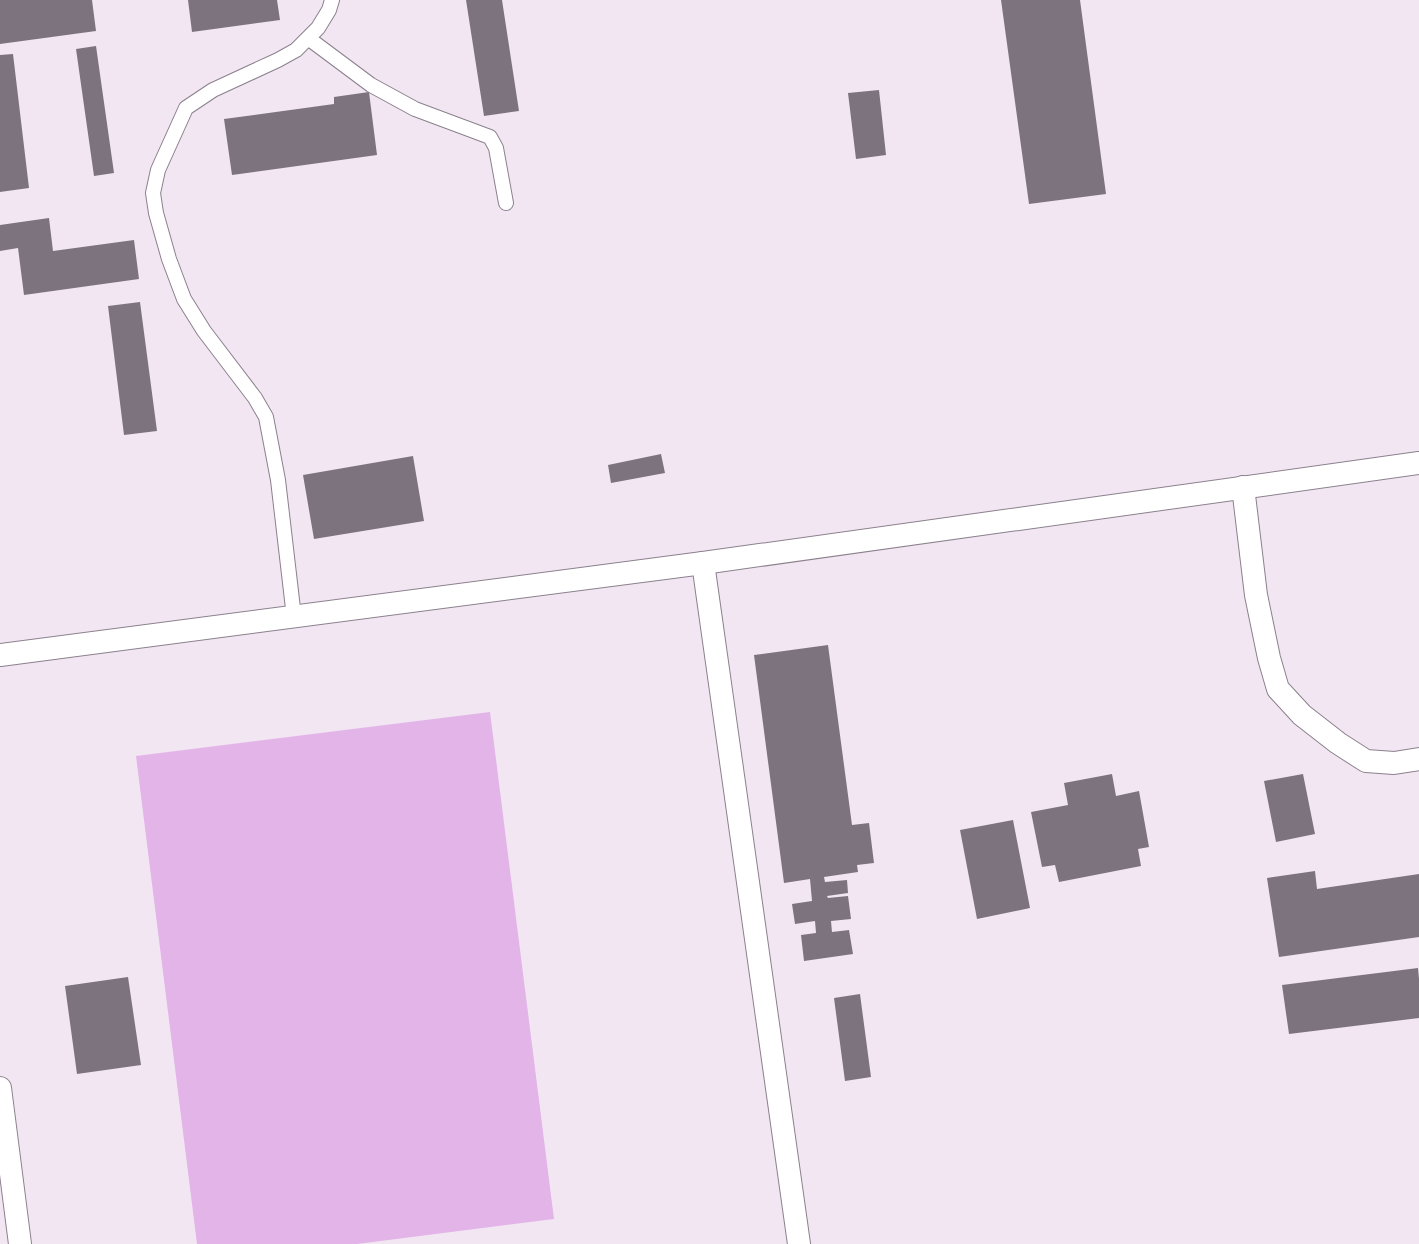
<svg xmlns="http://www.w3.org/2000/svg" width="1419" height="1244" font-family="Overpass,sans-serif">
<rect width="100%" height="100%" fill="#f2e6f3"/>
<!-- pitch -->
<path fill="#e2b4e8" d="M490,712L554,1219L357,1244H197L136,756Z"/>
<!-- building -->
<path fill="#7d737e" d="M0,0H92L96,31L0,44Z
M188,0H277L280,20L192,32Z
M466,0H502L519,111L484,116Z
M1001,0H1080L1106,194L1029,204Z
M96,46L114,173L94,176L76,49Z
M13,54L29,188L0,192V55Z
M879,90L886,155L856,159L848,93Z
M369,92L377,155L232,175L224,119L334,104V97Z
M49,218L53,251L134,240L139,279L24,295L18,248L0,251V225Z
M140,302L157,431L124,435L108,306Z
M661,454L665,473L611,483L608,465Z
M413,456L424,521L314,539L303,475Z
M828,645L852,825L869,823L874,863L857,865L858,872L824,877L825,882L847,880L848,893L827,896L828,898L848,896L851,919L831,921L832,932L849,930L853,954L804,961L801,935L816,933L815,921L795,924L792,904L812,901L810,879L784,883L754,655Z
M1112,774L1116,796L1139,791L1149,847L1138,849L1141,866L1059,882L1055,865L1042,867L1031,812L1068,805L1064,783Z
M1303,774L1315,834L1276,842L1264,781Z
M1013,820L1030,908L977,919L960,830Z
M1315,871L1317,889L1419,874V937L1279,957L1267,878Z
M1418,968L1419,979V1018L1289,1034L1282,985Z
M128,977L141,1065L77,1074L65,986Z
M860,994L871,1077L845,1081L834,998Z"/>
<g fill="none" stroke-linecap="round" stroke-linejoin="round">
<!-- service casing -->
<g stroke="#8b818d" stroke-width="16">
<path id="service" d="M308,38L371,85L415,109L490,137L496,148L506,203
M294,617L278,480L266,417L255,398L204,331L184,299L169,259L156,213L153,193L158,170L186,108L213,90L278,60L296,50L318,28L329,10L332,0"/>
</g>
<!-- minor casing -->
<g stroke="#8b818d" stroke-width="24">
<path id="minor" d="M1243,487L1256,595L1269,658L1278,689L1302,715L1338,743L1366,761L1394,763L1419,759
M703,563L799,1244
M0,1088L20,1244"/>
</g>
<!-- tertiary casing -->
<g stroke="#8b818d" stroke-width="24">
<path id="tertiary" d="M0,655L703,563L1419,463"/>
</g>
<!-- service -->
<use href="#service" stroke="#fff" stroke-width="14"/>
<!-- minor -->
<use href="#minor" stroke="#fff" stroke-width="22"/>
<!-- tertiary -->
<use href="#tertiary" stroke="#fff" stroke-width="22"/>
</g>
</svg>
